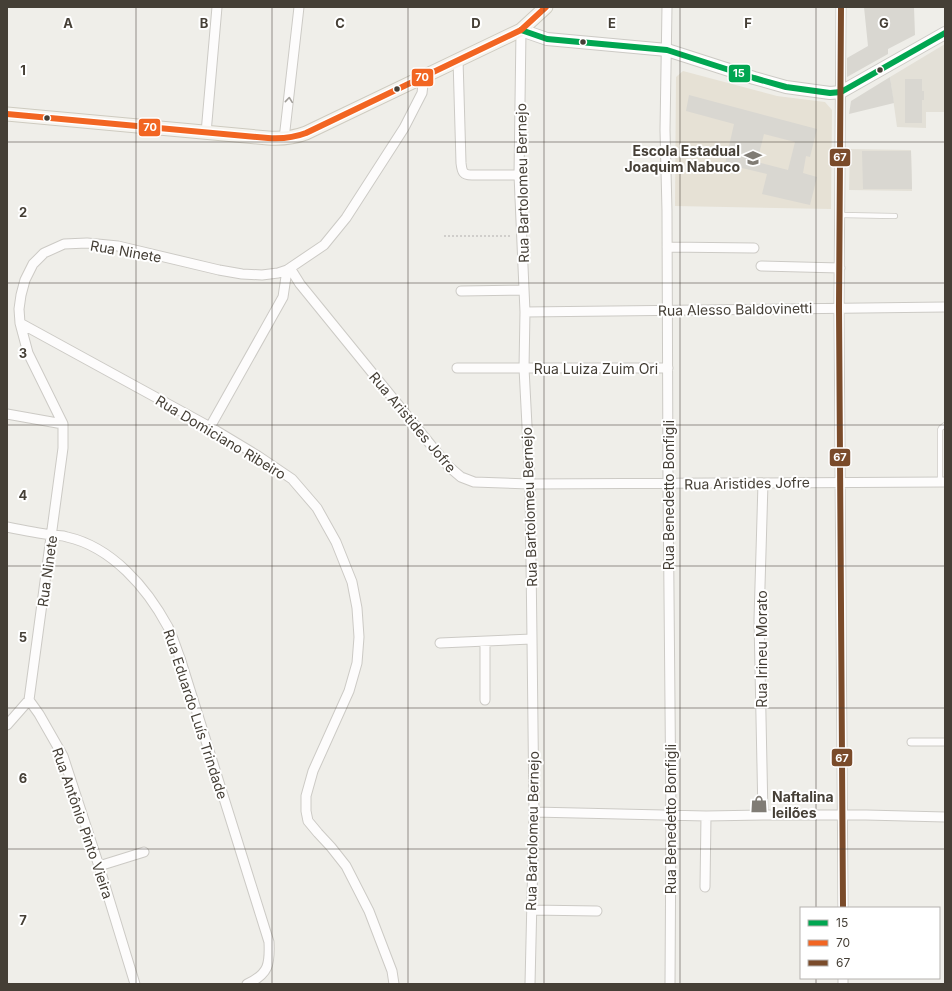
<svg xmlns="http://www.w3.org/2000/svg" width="952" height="991" font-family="Inter,sans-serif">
<rect width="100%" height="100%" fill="#efeee9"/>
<!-- residential -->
<path fill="#e3e0d7" d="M945,44V112H926V128L897,127L890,77Z
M850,149L911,150L912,191L849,190Z"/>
<!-- education -->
<path fill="#e6e1d5" d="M683,71L777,96L825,102L832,110L831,209L675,206L676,77Z"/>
<!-- building -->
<path fill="#d9d7d1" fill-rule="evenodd" d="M864,7H914L915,35L888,49V54L847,77V58L868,46Z
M890,77L894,103L849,114L851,101Z
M905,79H922V91H924V100H922V123H905Z
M689,95L817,129L810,157L806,156L803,173L817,177L810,205L762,194L767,174L725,164L734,124L686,111ZM764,134L795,142L788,170L757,162Z
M862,151H911L912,189H863Z"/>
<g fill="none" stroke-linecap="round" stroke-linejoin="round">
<!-- service casing -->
<g stroke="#cccac5" stroke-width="6">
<path id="service" d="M840,215L895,216
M940,482V430L941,428L945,425"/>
</g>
<!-- pedestrian casing -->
<g stroke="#cccac5" stroke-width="9">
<path id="pedestrian" d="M911,742H945"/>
</g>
<!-- minor casing -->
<g stroke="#cccac5" stroke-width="11">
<path id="minor" d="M667,7L665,130L667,211L668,484L671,816L670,984
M841,7L839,307L843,908
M521,30L519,175L525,312L524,368L530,484L532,639L534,812L530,984
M458,59L461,163C462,172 463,175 472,175H519
M206,133L217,7
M284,139L299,7
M667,247L754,248
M761,266L840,268
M290,268L300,284L448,466L461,477L474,482L530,484L945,482
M461,291L524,290
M525,312L945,307
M20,323L210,427L258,456L292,479L317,508L336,542L352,582L357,608L359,637L357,663L349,691L313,771L306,796V811L308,821L318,833L331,847L346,866L369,911L392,971L394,984
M457,368H668
M7,414L63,424
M210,427L283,297L287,270
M763,483L759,620L763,815
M7,527C22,530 37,533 52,535C57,536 62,535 67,537C112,547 147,588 168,627C173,637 176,648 180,658L269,942C270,964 269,974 247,984
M440,643L532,639
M29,700L63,448V424L28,353L20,323L19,309L21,295L25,280L33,264L44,253L64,244L87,243L118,246L219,270L242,274L262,275L278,273L287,270L324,245L346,218L404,128L422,93L424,76
M29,700L39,714L63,756L99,866L135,984
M485,700V642
M7,725L29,700
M534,812L706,816L763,815H866L945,817
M99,866L144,852
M705,887L706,816
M531,910L597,911
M843,978V984"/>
</g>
<!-- tertiary casing -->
<g stroke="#cccac5" stroke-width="14">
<path id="tertiary" d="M521,30L547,39L667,50L754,78L786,87L830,93L841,92L945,33"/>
</g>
<!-- secondary casing -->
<g stroke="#cecbc0" stroke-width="15">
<path id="secondary" d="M7,114L268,138C282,139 293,138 306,133L521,30L546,7"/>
</g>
<!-- path -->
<path stroke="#d0cecb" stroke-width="2" stroke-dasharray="2 2" stroke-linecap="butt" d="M444,236H512"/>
<!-- service -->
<use href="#service" stroke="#fdfcfc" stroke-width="4.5"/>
<!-- pedestrian -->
<use href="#pedestrian" stroke="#fdfcfc" stroke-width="7"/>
<!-- minor -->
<use href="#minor" stroke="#fdfcfc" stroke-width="9"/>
<!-- tertiary -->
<use href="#tertiary" stroke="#fdfcfc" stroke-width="12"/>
<!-- secondary -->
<use href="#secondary" stroke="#f6f4ef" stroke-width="13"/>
<!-- bus-1 casing -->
<g stroke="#fff" stroke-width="9">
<path id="bus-1" d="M521,30L547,39L667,50L754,78L786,87L830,93L841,92L945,33"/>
</g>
<!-- bus-2 casing -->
<g stroke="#fff" stroke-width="9">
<path id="bus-2" d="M7,114L268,138C282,139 293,138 306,133L521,30L546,7"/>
</g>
<!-- bus-3 casing -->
<g stroke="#fff" stroke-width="9">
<path id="bus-3" d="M841,7L839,307L843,908"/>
</g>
<!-- bus-1 -->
<use href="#bus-1" stroke="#00a651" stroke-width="6"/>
<!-- bus-2 -->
<use href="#bus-2" stroke="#f26522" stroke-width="6"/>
<!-- bus-3 -->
<use href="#bus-3" stroke="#7a4b2a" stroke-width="6"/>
</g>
<!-- one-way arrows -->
<defs><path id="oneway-chevron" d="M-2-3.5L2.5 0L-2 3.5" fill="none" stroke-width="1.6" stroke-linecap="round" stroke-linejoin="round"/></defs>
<use stroke="#a19e99" href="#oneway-chevron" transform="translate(289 100) rotate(-84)"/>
<!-- grid -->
<path fill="none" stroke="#453f36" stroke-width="1" stroke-opacity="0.55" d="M136,7V984M272,7V984M408,7V984M544,7V984M680,7V984M816,7V908M7,142H945M7,283H945M7,425H945M7,566H945M7,708H945M7,849H945M816,978V984"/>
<!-- icons -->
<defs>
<g id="school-bare" transform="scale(1.38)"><path d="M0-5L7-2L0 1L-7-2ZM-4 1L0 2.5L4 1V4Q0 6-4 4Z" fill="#807c75" stroke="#fff" stroke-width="2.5" paint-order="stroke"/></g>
<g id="shop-bare" transform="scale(1.38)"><path d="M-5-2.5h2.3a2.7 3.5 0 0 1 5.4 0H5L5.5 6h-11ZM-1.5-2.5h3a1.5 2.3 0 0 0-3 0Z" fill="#807c75" stroke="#fff" stroke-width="2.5" paint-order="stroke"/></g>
</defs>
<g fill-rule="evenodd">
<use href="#school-bare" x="753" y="158"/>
<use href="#shop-bare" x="759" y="804"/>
</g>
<!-- markers -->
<g fill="#453f36" stroke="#fff" stroke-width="1.5">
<circle cx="583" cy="42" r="3.5"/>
<circle cx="880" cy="70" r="3.5"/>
<circle cx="397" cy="89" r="3.5"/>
<circle cx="47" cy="118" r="3.5"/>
</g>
<g text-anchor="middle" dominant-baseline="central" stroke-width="4" stroke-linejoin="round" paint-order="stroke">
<!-- poi labels -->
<g font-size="14" font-weight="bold" fill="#453f36" stroke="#fff" text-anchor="end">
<text x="740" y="150">Escola Estadual<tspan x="740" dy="16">Joaquim Nabuco</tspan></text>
<text x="772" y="796" text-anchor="start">Naftalina<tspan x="772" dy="16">leilões</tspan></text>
</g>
<!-- street labels -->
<g font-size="14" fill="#453f36" stroke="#fff">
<text transform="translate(522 183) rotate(-91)">Rua Bartolomeu Bernejo</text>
<text transform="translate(126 251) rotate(10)">Rua Ninete</text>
<text transform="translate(735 309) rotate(-1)">Rua Alesso Baldovinetti</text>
<text x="596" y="368">Rua Luiza Zuim Ori</text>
<text transform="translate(413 422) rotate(50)">Rua Aristides Jofre</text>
<text transform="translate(221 437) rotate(31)">Rua Domiciano Ribeiro</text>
<text transform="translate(747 483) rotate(-1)">Rua Aristides Jofre</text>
<text transform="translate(668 495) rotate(-90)">Rua Benedetto Bonfigli</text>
<text transform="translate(529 507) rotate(-92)">Rua Bartolomeu Bernejo</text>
<text transform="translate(47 571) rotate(-82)">Rua Ninete</text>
<text transform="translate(761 649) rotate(-90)">Rua Irineu Morato</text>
<text transform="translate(196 714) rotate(72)">Rua Eduardo Luís Trindade</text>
<text transform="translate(670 819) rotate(-90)">Rua Benedetto Bonfigli</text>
<text transform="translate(83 823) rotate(71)">Rua Antônio Pinto Vieira</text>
<text transform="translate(532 831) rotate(-89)">Rua Bartolomeu Bernejo</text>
</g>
</g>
<g font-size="13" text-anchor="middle" font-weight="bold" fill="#453f36" stroke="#fff" stroke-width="4" stroke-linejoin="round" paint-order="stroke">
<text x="68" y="28">A</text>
<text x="204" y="28">B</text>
<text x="340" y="28">C</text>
<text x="476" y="28">D</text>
<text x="612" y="28">E</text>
<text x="748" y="28">F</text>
<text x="884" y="28">G</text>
<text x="23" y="75">1</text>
<text x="23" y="217">2</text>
<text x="23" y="358">3</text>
<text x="23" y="500">4</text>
<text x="23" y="642">5</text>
<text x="23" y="783">6</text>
<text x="23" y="925">7</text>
</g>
<g stroke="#fff" stroke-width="1.5">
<rect x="728" y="64" width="23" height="19" rx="4" fill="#00a651"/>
<rect x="411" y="68" width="23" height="19" rx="4" fill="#f26522"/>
<rect x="138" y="118" width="23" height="19" rx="4" fill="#f26522"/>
<rect x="829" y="148" width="22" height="19" rx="4" fill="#7a4b2a"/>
<rect x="829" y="448" width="22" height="19" rx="4" fill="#7a4b2a"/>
<rect x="831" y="748" width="22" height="19" rx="4" fill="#7a4b2a"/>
</g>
<g font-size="11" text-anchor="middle" font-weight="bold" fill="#fff">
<text x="739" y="77">15</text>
<text x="422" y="81">70</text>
<text x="150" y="131">70</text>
<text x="840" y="161">67</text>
<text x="840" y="461">67</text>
<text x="842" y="762">67</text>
</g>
<!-- border -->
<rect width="952" height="991" fill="none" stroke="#453f36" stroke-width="16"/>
<!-- legend -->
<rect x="800" y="907" width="140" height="72" fill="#ffffff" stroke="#b5b2af"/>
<rect x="808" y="920" width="20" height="6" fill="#00a651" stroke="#b5b2af"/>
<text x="836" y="927" font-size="12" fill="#453f36">15</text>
<rect x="808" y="940" width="20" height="6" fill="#f26522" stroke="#b5b2af"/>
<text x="836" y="947" font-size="12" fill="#453f36">70</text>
<rect x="808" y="960" width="20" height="6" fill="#7a4b2a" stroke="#b5b2af"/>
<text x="836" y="967" font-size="12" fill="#453f36">67</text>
</svg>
